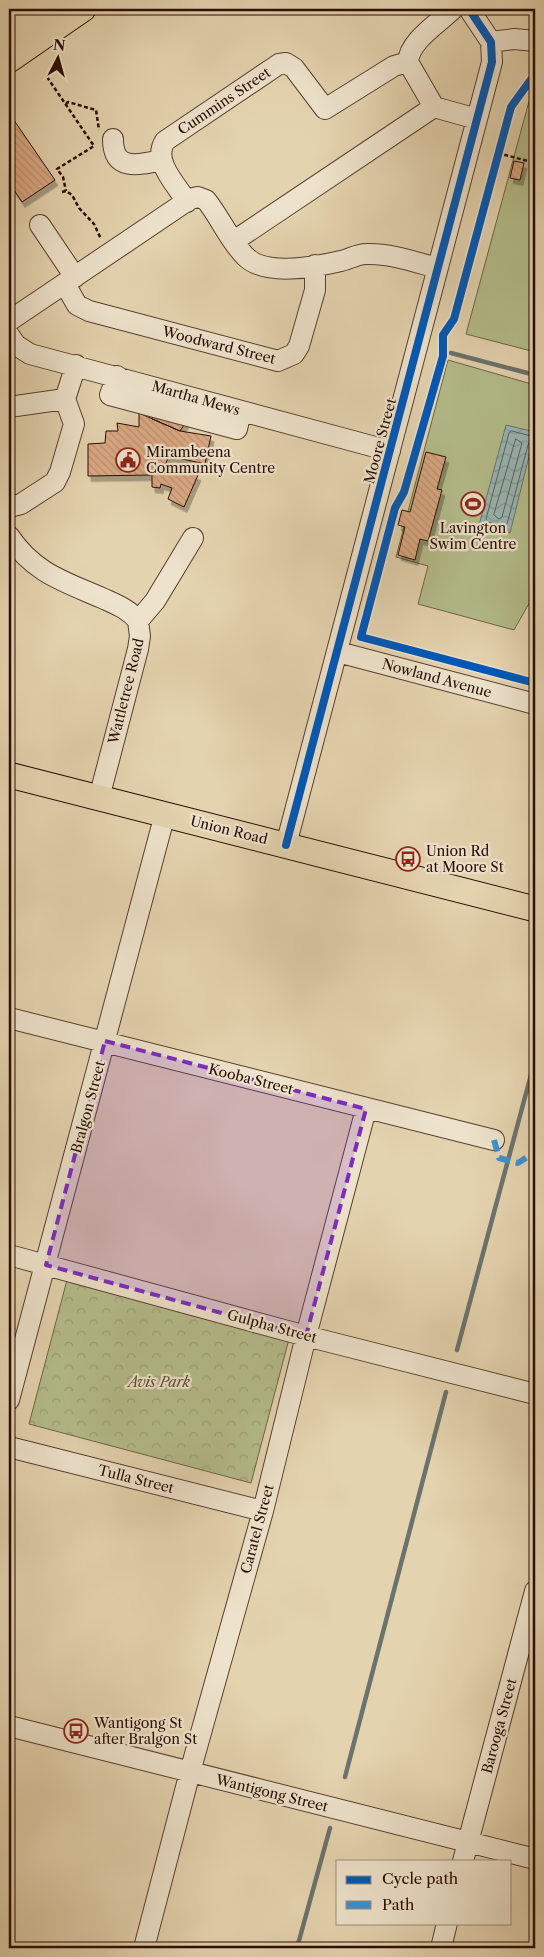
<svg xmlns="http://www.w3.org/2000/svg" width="544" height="1957" font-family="'Libre Caslon Text',serif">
<defs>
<pattern id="forest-crowns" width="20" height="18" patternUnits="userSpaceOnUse" patternTransform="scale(1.25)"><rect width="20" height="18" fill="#b4bc8b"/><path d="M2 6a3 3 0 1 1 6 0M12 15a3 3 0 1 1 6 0" fill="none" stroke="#9ba076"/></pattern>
<pattern id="water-waves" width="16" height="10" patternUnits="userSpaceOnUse" patternTransform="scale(1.25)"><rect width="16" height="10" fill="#98b6b4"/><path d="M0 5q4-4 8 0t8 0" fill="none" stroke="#839b99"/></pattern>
<pattern id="building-back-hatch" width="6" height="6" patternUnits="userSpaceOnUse" patternTransform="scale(1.25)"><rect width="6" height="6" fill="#dba984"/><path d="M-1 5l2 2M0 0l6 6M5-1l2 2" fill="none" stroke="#bc9070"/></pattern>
<filter id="shadow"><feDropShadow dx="3" dy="5.5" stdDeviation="0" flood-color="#0004"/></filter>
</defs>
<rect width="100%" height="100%" fill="#e4d3af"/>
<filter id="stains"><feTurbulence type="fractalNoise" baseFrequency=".004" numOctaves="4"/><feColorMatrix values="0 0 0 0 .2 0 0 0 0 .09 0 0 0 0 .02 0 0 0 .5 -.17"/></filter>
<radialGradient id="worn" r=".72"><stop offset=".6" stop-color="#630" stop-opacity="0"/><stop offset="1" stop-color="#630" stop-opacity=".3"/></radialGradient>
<!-- forest -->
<path fill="url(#forest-crowns)" stroke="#6e6446" d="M67,1280L289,1339L251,1483L29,1424Z"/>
<!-- pitch -->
<path fill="#b4bc8b" stroke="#6e6446" d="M535,79V352L466,334Z
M448,360L535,385V593L514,630L418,604L428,566L396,557Z"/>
<!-- water -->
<path fill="url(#water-waves)" stroke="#6c726d" d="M506,425L535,432L510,533L479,525Z"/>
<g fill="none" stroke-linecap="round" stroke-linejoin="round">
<!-- shore -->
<path stroke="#60615b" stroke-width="1" d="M512,431L531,436L532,439L528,445L507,524L504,526L488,522L486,519L509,433Z
M516,439L522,443L502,517L499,519L494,515Z"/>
<!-- stream -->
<path stroke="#6c726d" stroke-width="4.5" d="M451,353L535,375
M457,1350L535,1060
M345,1777L446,1392
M297,1948L330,1828"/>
</g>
<!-- building -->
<path fill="url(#building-back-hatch)" stroke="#290c02" filter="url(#shadow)" d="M9,113L55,180L22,202L12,187L9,189Z
M514,161L524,163L520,180L510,178Z
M153,402L192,413L180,431L152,419Z
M139,413L180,431L211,436L205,464L169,456L165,465L198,475L184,507L168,499L172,488L161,484L160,488L152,487V475L88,476V444L105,443L106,431H118L117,423L139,427Z
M426,452L446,457L437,489L442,490L428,541L420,539L415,560L398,555L405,527L398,525L402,510L410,512Z"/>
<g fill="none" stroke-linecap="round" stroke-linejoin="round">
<!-- minor casing -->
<g stroke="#583e2d" stroke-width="22">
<path id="minor" d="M491,42L514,39L535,41
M408,62C409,41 439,23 453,9
M113,139C113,172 139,165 161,160
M187,202C176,184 152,161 165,141L279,64L286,63L294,68L325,109L394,66L408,62L434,107
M40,225L75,277
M234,241L434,107L477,119
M65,284L77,305L89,311L278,361L294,354L299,346L315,290V265
M9,321L190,199L198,197L206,200C220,217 229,240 245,256C265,277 315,267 341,261C349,259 358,254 366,254C390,253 415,262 437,268
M9,335L16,345L30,354L390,451
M117,376L110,395L237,429L241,411
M9,407L65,399
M9,507L21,504L55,482L60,472L74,424L65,399L76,365
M9,536C34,573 63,581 102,598C115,604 129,609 138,621L140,636L138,649L99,798
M138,621L155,601L193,538
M338,652L535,704
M286,845L492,62L491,42L469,9
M9,1018L494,1140
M9,1255L306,1336L535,1394
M9,1400L165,814
M9,1447L263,1511
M9,1726L535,1859
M463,1861L535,1591
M144,1948L190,1772L263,1511L306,1336L366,1109
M441,1948L447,1923"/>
</g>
<!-- major casing -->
<g stroke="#290c02" stroke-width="27">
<path id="major" d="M9,33L45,9
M9,60L83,9
M9,775L535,909"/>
</g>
<!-- path -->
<path stroke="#290c02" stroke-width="2.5" stroke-dasharray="4 2.5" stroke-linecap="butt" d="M47,77L94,146L57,169L63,177L66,191
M66,104L68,102L96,110L99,130
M498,153L535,163
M62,192L66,191L72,195L79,208L94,224L101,239"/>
<!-- minor -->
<use href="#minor" stroke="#ede2cb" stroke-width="20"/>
<!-- major -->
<use href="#major" stroke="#e4d3af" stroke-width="25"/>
<!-- quiet -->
<path stroke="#3c91d1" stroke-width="6" stroke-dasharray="12 6" stroke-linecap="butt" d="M494,1140L499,1158L518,1163L535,1152"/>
<!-- cycleway casing -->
<g stroke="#ede2cb" stroke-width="11">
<path id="cycleway" d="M535,74L511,107L454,319L443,335V356L404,492L395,508L361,637L535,683
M286,845L492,62L491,42L469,9"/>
</g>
<!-- cycleway -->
<use href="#cycleway" stroke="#0057b8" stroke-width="8"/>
</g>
<!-- marked area -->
<path fill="#7b2cbf" fill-opacity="0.2" stroke="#7b2cbf" stroke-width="4" stroke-dasharray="10 6" stroke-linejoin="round" d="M105,1041L366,1109L306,1336L46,1265Z"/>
<!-- icons -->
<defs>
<g id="civic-ring" transform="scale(1.25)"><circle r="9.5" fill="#ede2cb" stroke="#8f2418" stroke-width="1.5"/><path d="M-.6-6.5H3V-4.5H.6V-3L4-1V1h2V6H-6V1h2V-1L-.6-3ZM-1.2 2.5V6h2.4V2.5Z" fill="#8f2418"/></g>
<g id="stadium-ring" transform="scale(1.25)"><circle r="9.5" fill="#ede2cb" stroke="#8f2418" stroke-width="1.5"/><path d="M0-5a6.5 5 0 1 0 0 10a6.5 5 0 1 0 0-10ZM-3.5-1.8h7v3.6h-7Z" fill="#8f2418"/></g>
<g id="bus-ring" transform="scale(1.25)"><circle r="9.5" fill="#ede2cb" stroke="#8f2418" stroke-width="1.5"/><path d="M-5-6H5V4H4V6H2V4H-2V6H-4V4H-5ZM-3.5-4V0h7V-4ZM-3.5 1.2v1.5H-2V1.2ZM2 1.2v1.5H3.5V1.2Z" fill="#8f2418"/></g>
</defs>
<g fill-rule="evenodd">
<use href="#civic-ring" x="128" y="460"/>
<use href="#stadium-ring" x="473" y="504"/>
<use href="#bus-ring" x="408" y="859"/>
<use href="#bus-ring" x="76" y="1731"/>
</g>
<g text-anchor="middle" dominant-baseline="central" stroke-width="4.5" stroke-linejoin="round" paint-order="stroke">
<!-- street labels -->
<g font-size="14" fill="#290c02" stroke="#ede2cb">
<text transform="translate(224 101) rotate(-34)">Cummins Street</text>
<text transform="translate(219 345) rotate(14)">Woodward Street</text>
<text transform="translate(196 398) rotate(16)">Martha Mews</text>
<text transform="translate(380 441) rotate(-75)">Moore Street</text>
<text transform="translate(437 678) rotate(15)">Nowland Avenue</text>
<text transform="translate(126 691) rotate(-76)">Wattletree Road</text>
<text transform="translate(229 830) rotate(14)">Union Road</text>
<text transform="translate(251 1079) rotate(14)">Kooba Street</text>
<text transform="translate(88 1107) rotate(-75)">Bralgon Street</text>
<text transform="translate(272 1326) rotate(15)">Gulpha Street</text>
<text transform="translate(136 1479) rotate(14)">Tulla Street</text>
<text transform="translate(257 1529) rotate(-75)">Caratel Street</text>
<text transform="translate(499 1726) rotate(-75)">Barooga Street</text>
<text transform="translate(272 1793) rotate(14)">Wantigong Street</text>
</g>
<!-- poi labels -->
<g font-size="14" fill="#290c02" stroke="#ede2cb" text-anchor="start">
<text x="146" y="452">Mirambeena<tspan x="146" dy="16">Community Centre</tspan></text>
<text x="473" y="528" text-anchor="middle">Lavington<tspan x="473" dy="16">Swim Centre</tspan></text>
<text x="426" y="851">Union Rd<tspan x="426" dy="16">at Moore St</tspan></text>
<text x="94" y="1723">Wantigong St<tspan x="94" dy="16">after Bralgon St</tspan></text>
</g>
<!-- park labels -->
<g font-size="14" font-style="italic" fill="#5a4a32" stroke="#ede2cb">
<text x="159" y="1382">Avis Park</text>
</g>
</g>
<!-- margin -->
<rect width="544" height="1957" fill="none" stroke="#e4d3af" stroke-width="30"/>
<rect x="10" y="10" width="524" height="1937" fill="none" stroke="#290c02" stroke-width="2.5"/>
<rect x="15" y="15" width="514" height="1927" fill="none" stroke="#290c02"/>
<!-- legend -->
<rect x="336" y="1860" width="175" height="65" fill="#ede2cb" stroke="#9f8c7b"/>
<rect x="346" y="1876" width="25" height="8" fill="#0057b8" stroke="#9f8c7b"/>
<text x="382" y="1884" font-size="15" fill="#290c02">Cycle path</text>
<rect x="346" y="1901" width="25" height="8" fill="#3c91d1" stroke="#9f8c7b"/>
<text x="382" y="1910" font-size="15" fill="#290c02">Path</text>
<!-- north arrow -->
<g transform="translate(58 58) rotate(6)" stroke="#ede2cb" stroke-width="4" paint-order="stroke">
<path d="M0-4L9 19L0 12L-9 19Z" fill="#290c02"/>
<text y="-8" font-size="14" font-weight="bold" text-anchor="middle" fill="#290c02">N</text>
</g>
<rect width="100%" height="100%" filter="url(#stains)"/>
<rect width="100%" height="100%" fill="url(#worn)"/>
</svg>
